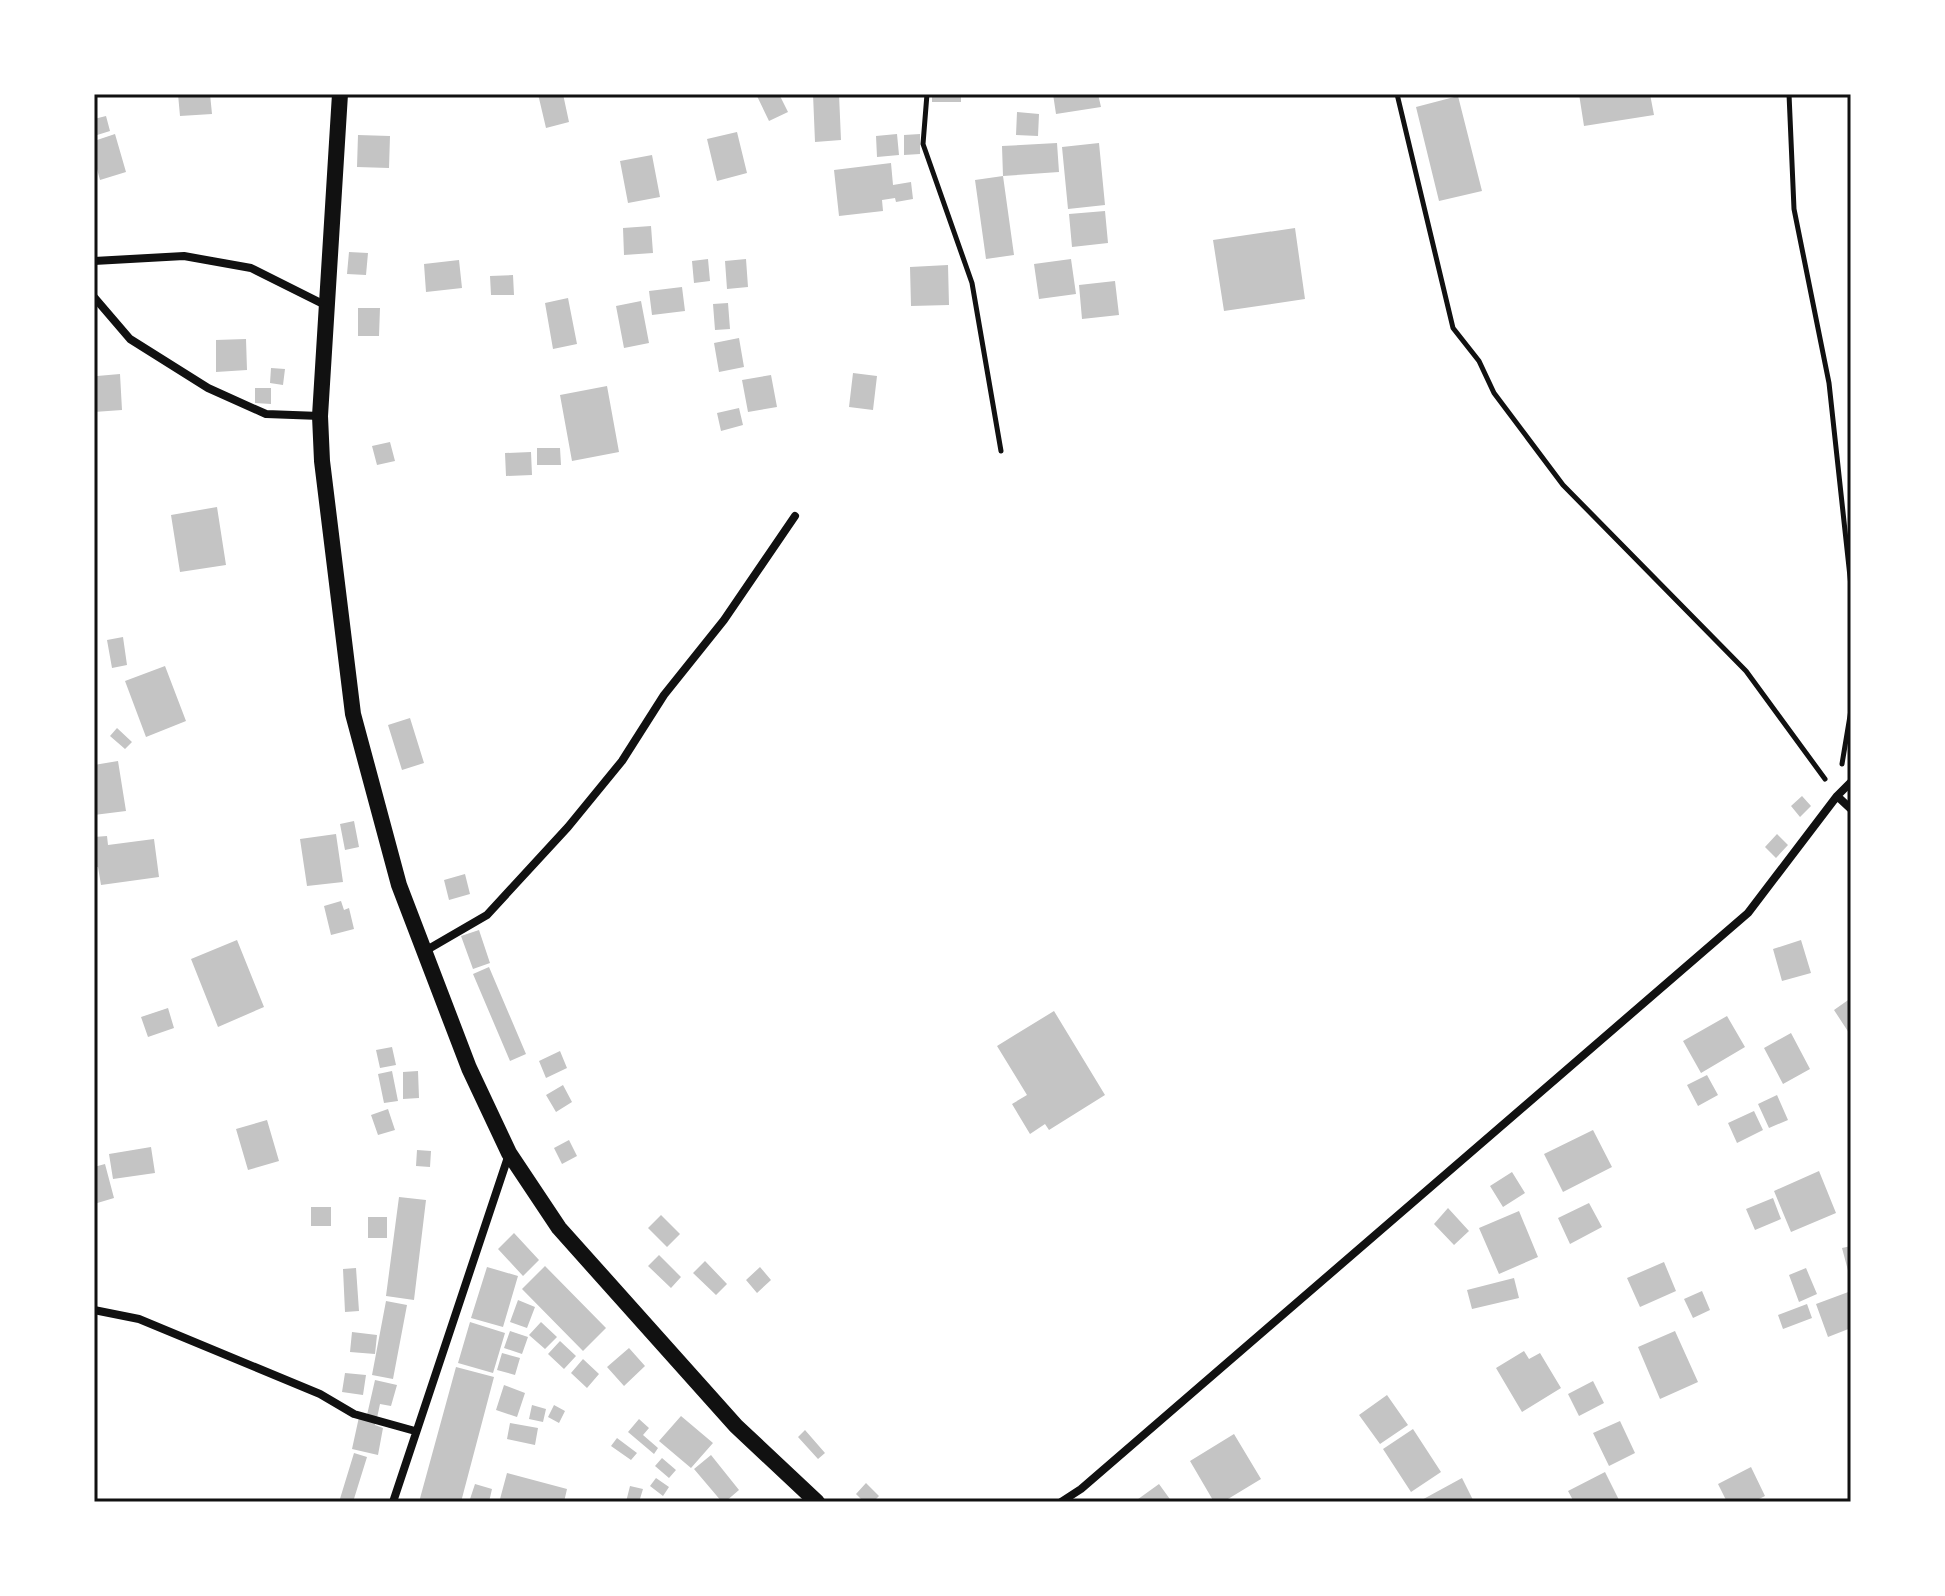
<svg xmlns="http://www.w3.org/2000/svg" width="1945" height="1596" font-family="'Nunito Sans',sans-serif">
<rect width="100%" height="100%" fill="#fff"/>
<!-- building -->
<path fill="#c4c4c4" d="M178,94H210L212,114L180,116Z
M538,94H563L569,122L546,128Z
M756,94H779L788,112L769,121Z
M813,94H839L841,140L815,142Z
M932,94H961V102H932Z
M1053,94H1098L1101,107L1056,114Z
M1579,94H1650L1654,115L1584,126Z
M1458,96L1482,191L1439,201L1416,107Z
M1017,112L1039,114L1038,136L1016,135Z
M106,116L110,131L94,136V119Z
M737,132L747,173L717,181L707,139Z
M115,134L126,172L100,180L94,158V141Z
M897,134L899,155L877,157L876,136Z
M920,134V154L904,155V135Z
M358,135L390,136L389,168L357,167Z
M1057,143L1059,172L1003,176L1002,146Z
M1099,143L1105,205L1068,209L1062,147Z
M652,155L660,197L628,203L620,161Z
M891,163L893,185L911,182L913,199L896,202L895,198L882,200L883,211L839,216L834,170Z
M1003,176L1014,255L986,259L975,180Z
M1105,211L1108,243L1072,247L1069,214Z
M651,226L653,253L624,255L623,228Z
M1295,228L1305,299L1224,311L1213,240Z
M349,252L368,253L366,275L347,274Z
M708,259L710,281L694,283L692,261Z
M746,259L748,287L727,289L725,261Z
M1071,259L1076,294L1039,299L1034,264Z
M459,260L462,288L426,292L424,264Z
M948,265L949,305L911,306L910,267Z
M513,275L514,295H491L490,276Z
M1115,281L1119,315L1082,319L1079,285Z
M682,287L685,311L652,315L649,291Z
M568,298L577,344L553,349L545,303Z
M641,301L649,343L624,348L616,306Z
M728,303L730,329L715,330L713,304Z
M358,308H380L379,336H358Z
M739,338L744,367L719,372L714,343Z
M246,339L247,370L216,372V340Z
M94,362H96L97,376L120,374L122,410L94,412Z
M271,368L285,369L283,385L270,383Z
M853,373L877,376L873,410L849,407Z
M771,375L777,407L748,412L742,380Z
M607,386L619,452L572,461L560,395Z
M255,388H271V404L255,403Z
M739,408L743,425L721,431L717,413Z
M390,442L395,461L377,465L372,446Z
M537,448H560L561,465H537Z
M531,452L532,475L506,476L505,453Z
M217,507L226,565L180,572L171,515Z
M123,637L127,665L112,668L107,640Z
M165,666L186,721L146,737L125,681Z
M410,718L424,763L402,770L388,725Z
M117,728L132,742L125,749L110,736Z
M118,761L126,811L94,815V765Z
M1802,796L1811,806L1800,817L1791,806Z
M354,821L359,847L345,850L340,824Z
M336,834L343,882L307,886L300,839Z
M1777,834L1788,845L1776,858L1765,847Z
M107,836L108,845L154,839L159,877L101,885L98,867H94V837Z
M465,874L470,894L449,900L444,880Z
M341,901L344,910L349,908L354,929L331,935L324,906Z
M479,930L490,963L473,969L461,936Z
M237,940L264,1007L218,1027L191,959Z
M1801,940L1811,973L1782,981L1773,949Z
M489,967L526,1054L510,1061L473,974Z
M1851,998V1036L1834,1010Z
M168,1008L174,1028L148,1037L141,1017Z
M1054,1011L1105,1095L1049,1130L1045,1124L1030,1134L1012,1104L1027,1095L997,1046Z
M1727,1016L1745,1047L1701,1073L1683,1041Z
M1791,1033L1810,1069L1783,1084L1764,1048Z
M392,1047L396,1065L380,1068L376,1050Z
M560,1051L567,1068L546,1078L539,1061Z
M392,1071L398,1101L384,1103L378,1074Z
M418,1071L419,1098L403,1099V1072Z
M1707,1075L1718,1095L1698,1106L1687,1085Z
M563,1085L572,1102L556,1112L546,1095Z
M1777,1095L1788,1120L1769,1128L1758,1104Z
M388,1109L395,1130L378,1135L371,1115Z
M1754,1111L1763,1130L1737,1143L1728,1123Z
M267,1120L279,1161L248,1170L236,1129Z
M1593,1130L1612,1167L1563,1192L1544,1154Z
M569,1140L577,1156L562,1164L554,1148Z
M151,1147L155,1173L113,1179L109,1154Z
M417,1150L431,1151L430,1167L416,1166Z
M105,1164L114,1198L94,1204V1167Z
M1819,1171L1836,1213L1791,1232L1774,1191Z
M1512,1172L1525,1193L1503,1207L1490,1186Z
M399,1197L426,1200L414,1300L386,1296Z
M1773,1198L1781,1219L1755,1230L1746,1209Z
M1589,1203L1602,1227L1570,1244L1558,1218Z
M311,1207H331V1226H311Z
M1448,1208L1469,1231L1454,1245L1434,1224Z
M1519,1211L1538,1257L1499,1274L1479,1228Z
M661,1215L680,1234L667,1247L648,1228Z
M368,1217H387V1238H368Z
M514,1233L539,1260L523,1276L498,1249Z
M1851,1246V1277L1850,1278L1842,1248Z
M659,1255L681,1277L671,1288L648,1266Z
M705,1261L727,1284L716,1295L693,1273Z
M1664,1262L1676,1291L1640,1307L1627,1278Z
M545,1266L606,1328L583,1351L522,1289Z
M487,1267L518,1276L503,1327L471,1318Z
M760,1267L771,1280L757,1293L746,1280Z
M356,1268L359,1311L345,1312L343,1269Z
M1806,1268L1817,1294L1799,1302L1789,1275Z
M1514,1278L1519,1298L1472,1309L1467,1290Z
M1702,1291L1710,1310L1693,1318L1684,1299Z
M1851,1291V1328L1828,1337L1816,1304Z
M518,1300L535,1307L527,1328L510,1322Z
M386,1301L407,1305L393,1379L372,1375Z
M1807,1304L1812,1318L1783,1329L1778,1315Z
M470,1322L505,1333L493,1373L458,1363Z
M541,1322L557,1337L545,1349L529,1335Z
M510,1331L528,1337L522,1354L504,1348Z
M1675,1331L1698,1382L1660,1399L1638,1347Z
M352,1332L377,1335L375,1354L350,1352Z
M560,1341L576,1356L564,1369L548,1354Z
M629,1348L645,1366L624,1386L607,1367Z
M1524,1351L1529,1359L1540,1353L1561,1388L1522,1412L1496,1368Z
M502,1353L520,1358L515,1375L497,1370Z
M583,1359L599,1374L587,1388L571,1373Z
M456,1367L494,1377L461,1502H419Z
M345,1373L366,1375L363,1395L342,1392Z
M375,1380L397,1385L391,1406L380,1404L377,1418L367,1415Z
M1593,1381L1604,1403L1579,1416L1568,1394Z
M504,1385L525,1393L517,1417L496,1410Z
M1387,1395L1408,1425L1380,1444L1359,1415Z
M532,1405L546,1409L543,1422L529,1419Z
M554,1405L565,1411L559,1423L548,1417Z
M681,1416L713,1443L691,1468L659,1441Z
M359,1417L376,1421L375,1425L383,1428L378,1455L352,1449Z
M639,1419L649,1428L643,1435L658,1448L654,1454L628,1432Z
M1620,1421L1635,1453L1609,1466L1593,1433Z
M510,1423L538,1428L535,1445L507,1439Z
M1413,1429L1441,1472L1411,1492L1383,1449Z
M805,1430L825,1453L818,1459L798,1437Z
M1234,1434L1261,1479L1223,1502H1214L1190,1461Z
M617,1438L637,1453L631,1460L611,1446Z
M354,1453L367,1457L353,1502H339Z
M711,1455L739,1490L725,1502H722L694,1469Z
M662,1458L676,1470L669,1478L655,1466Z
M1751,1467L1765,1496L1753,1502H1727L1718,1484Z
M1605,1472L1620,1502H1574L1568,1491Z
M507,1473L567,1489L564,1502H510L500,1499Z
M656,1478L669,1487L663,1496L650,1486Z
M1462,1478L1474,1502H1418Z
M866,1483L879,1496L873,1502H864L856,1494Z
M475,1484L492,1489L489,1502H469Z
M1159,1484L1172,1502H1134Z
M630,1486L643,1489L639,1502H626Z"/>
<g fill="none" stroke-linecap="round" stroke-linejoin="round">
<!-- path -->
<path stroke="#111" stroke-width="5" d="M927,94L923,144L972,283L1001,451
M1397,94L1453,328L1479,361L1494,393L1563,485L1746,671L1825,779
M1789,94L1794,209L1829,383L1851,586
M1842,764L1851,710"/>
<!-- minor -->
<path stroke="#111" stroke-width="8" d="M94,261L184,256L251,268L327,306
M94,297L130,339L208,388L266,414L320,416
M1837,796L1851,809
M425,951L487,915L568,827L622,761L664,695L724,620L795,516
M94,1310L139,1319L320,1394L354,1414L415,1431
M393,1502L509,1154
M1061,1502L1081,1489L1748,913L1837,796L1851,782"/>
<!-- secondary -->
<path stroke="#111" stroke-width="16" d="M340,94L320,416L322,461L353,714L399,885L469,1068L509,1153L559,1228L736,1426L817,1502"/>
</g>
<!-- border -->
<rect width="1945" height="1596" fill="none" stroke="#ffffff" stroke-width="192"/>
<rect x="96" y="96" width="1753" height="1404" fill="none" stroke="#111" stroke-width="3"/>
</svg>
